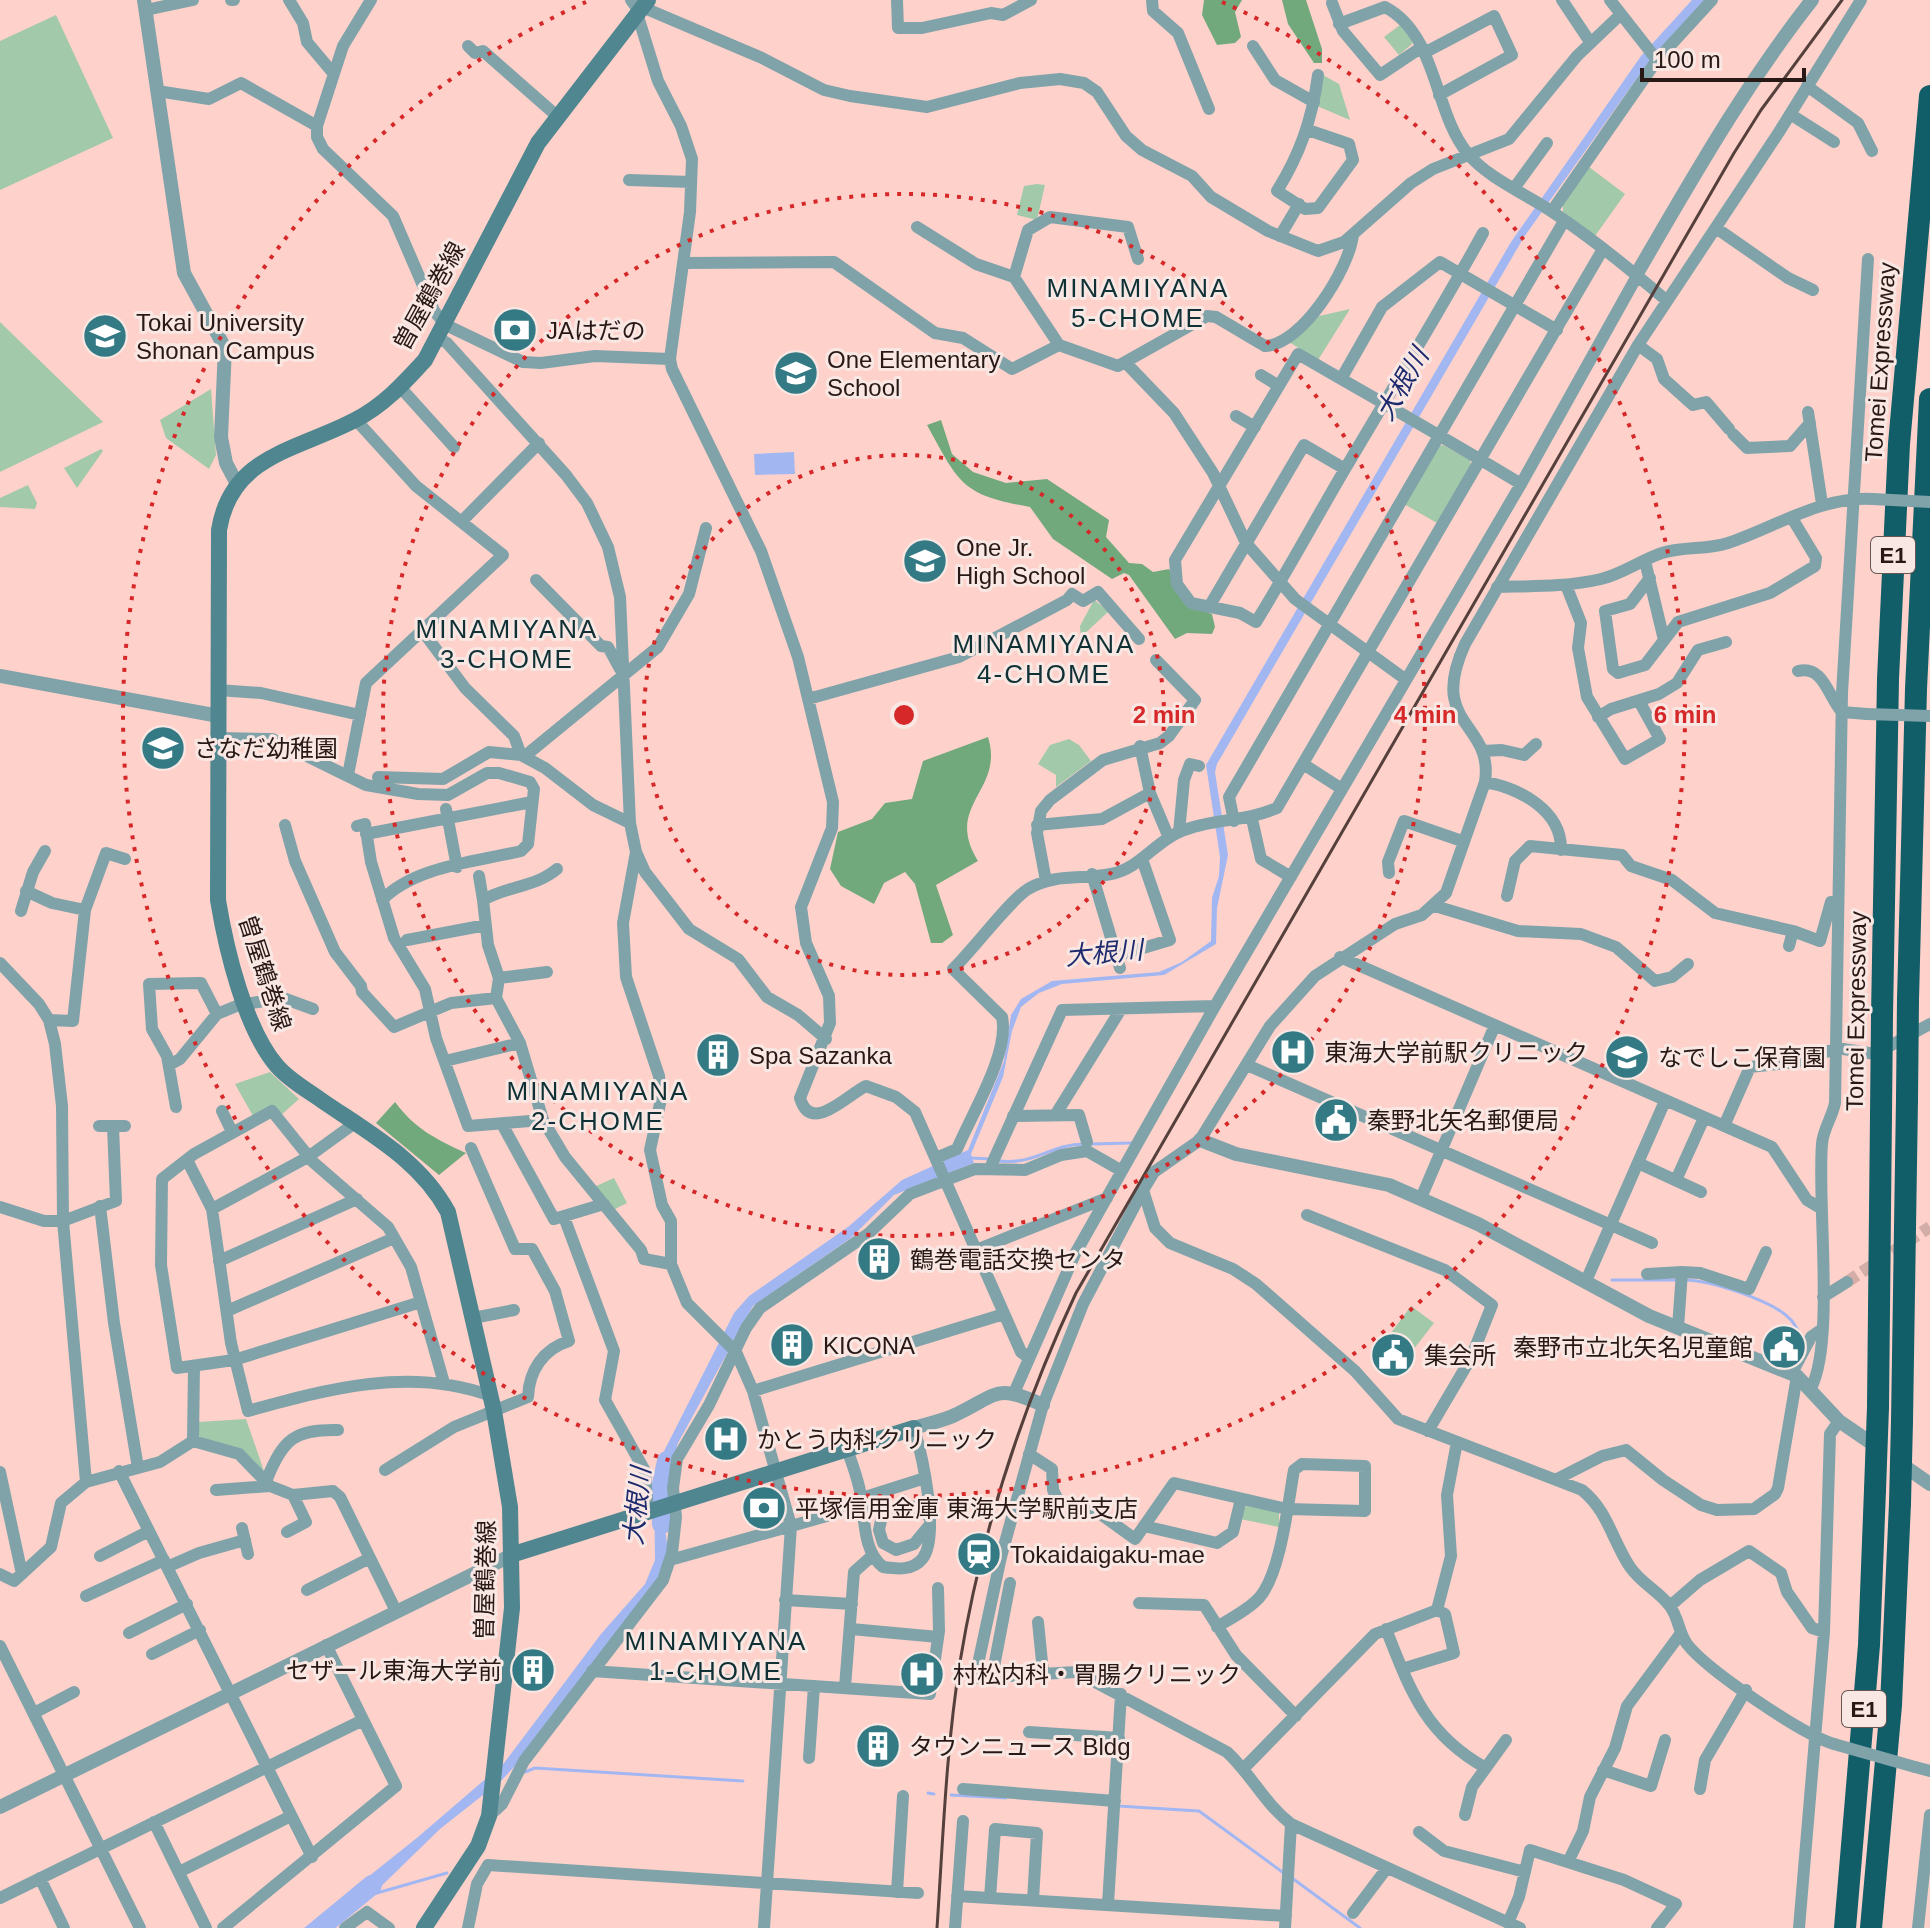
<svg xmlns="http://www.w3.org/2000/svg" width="1930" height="1928" font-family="Arial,'Noto Sans JP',sans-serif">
<rect width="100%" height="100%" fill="#fed2cb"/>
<!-- green -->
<path fill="#a2c9a9" d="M56,15L113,138L0,190V41Z
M1400,25L1411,37L1412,44L1399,55L1384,37Z
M1321,74L1339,84L1350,120L1317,106Z
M1589,167L1625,194L1595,236L1563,212V204Z
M1037,184L1045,185L1037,220L1017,215L1024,186Z
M1350,309L1318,360L1289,342L1319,316Z
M0,322L103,422L0,472Z
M211,389L216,455L209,469L166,438L160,420Z
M1443,445L1470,460L1471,465L1437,523L1404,504L1438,446Z
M101,449L103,451L77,488L64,468Z
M28,485L37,503L35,509L0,507V498Z
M1094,600L1109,611L1081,637L1080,626Z
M1069,739L1079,745L1091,761L1056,787V775L1038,764L1050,745Z
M270,1072L299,1099L280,1116H253L235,1084Z
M614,1178L627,1203L613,1210L594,1187Z
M1411,1306L1434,1323L1410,1354L1388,1337Z
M246,1419L264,1471L242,1451L198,1436V1422Z
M1247,1504L1279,1511V1527L1240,1519Z"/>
<!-- forest -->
<path fill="#72a97c" d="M1204,0H1242L1235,12L1241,37L1235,43L1217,45L1202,15Z
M1282,0H1306L1322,49V63H1314L1288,24Z
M941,420L952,454L973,472L1006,483L1047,479L1109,520L1106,537L1129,563L1142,564L1153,572L1169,569L1186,606L1212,614L1215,627L1212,634L1187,633L1175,639L1129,575L1124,573L1112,579L1053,539L1030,507C961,495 959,483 927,425Z
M988,737C1005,791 943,805 978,861L936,885L953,935L942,943H931L915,884L905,872L884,883L874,904L841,886L830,869L838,832L872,819L885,803L912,799L923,761Z
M395,1102C415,1129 436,1139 466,1153L439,1175L376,1123Z"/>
<!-- water -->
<path fill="#a2b7f2" d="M1692,0H1705L1652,57L1524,237L1217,764L1215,772L1228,855L1217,908L1216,944L1164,975L1062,984L1039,993L1021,1007L1012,1031L1003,1077L971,1154L974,1163L894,1195L851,1238L753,1306L678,1443L667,1483L660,1492L668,1550L656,1582L523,1757L502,1780L440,1829L366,1901L349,1903L321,1928H304L418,1837L504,1763L601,1634L645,1584L655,1560L654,1483L658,1463L734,1313L749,1296L848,1227L902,1180L968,1150L1004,1061L1011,1015L1021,999L1052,981L1159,972L1182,962L1211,941L1212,898L1219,876L1220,857L1206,765L1511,242L1641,56Z
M794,452L795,474L755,475L754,454Z"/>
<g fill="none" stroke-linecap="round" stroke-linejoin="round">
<!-- stream -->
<path stroke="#a2b7f2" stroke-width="3" d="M1091,1144L1131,1143
M971,1158L991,1159
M999,1161C1036,1165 1051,1144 1084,1144
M1612,1280H1676
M1684,1280C1709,1280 1772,1300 1790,1319C1796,1324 1799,1334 1803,1341
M525,1772L535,1768L743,1781
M928,1793L934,1794
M951,1795L1006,1798
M1118,1806L1199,1811L1285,1874
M1292,1878L1360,1928
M370,1895L447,1873"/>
<!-- river -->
<path stroke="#a2b7f2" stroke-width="20" d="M662,1524V1484L667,1461
M320,1928L372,1885"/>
<!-- minor-tunnel -->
<path stroke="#d3ada7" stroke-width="12" stroke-dasharray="12 6" stroke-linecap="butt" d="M1847,1282L1930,1227"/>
<!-- minor -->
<path stroke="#80a3aa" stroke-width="12" d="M231,0H234
M289,0L303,23L307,42L333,73
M371,0L343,46L317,126V137L323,149L393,216L434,311L446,325L523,362L541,363L595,356L670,359
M631,0L639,11
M897,0L898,28H922L991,13L1003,15L1031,0
M1152,0L1153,11L1178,33L1209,109
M1562,0L1590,42
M1610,0L1657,60
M1332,3L1343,31L1380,75L1422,47
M642,7L762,58L824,90L850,96L927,107L1020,83L1060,79L1084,83L1097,92L1126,136L1142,150L1192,176L1211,197L1268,231L1318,251L1344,242L1411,183L1433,169L1509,139L1577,56L1620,15
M146,10L193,0
M637,13L658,81L681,126L692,159L690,212L670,359L672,369L761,551L798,657L833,802L832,828L801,907L806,943L829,996L830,1023L800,1098C811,1135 847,1095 866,1086L896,1097L915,1112L1021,1352L1028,1357
M1339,24L1385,7C1438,35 1433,112 1468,154C1489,179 1528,195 1554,213C1593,239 1631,270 1666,300
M468,46L475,53L483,51L557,116
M1253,46L1275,80L1314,102
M1424,53L1494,16L1512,55L1439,95
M1807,86L1858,123L1872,151
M157,91L209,99L241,83L317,126
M1790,114L1834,142
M1308,130L1349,144L1353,160L1318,208L1305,209L1277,191C1300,154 1312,120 1318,75
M629,180L691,182
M1515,187L1547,143
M1552,211L1657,60L1712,0
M917,227L976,264L1014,277L1059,345L1118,366L1207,316L1216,317L1265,346C1302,345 1349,269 1353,235
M1716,228L1788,278L1813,290
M1483,233C1439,313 1391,391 1345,469C1315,520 1287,572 1256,622L1240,613L1191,603L1177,584L1175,560L1298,354C1372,397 1447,439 1521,484
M1280,236L1299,204
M684,263L834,262L935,333L963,338L1012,369L1059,345
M1014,277L1028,230L1050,217L1128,227L1138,259
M438,338L447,343L566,475L587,503L608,547L620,597L630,823L636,852L645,872L689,929L738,959L767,997L798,1015L826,1039
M1638,345L1657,359L1664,379L1693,405L1706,402L1729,429
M1126,363L1174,413L1213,473L1246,543L1295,599L1405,679
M1261,375L1279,386
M1341,379L1382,307L1440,262L1557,330
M400,387L454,447
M1808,412L1822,504
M1236,416L1255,427
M1733,434L1747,448L1790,446L1810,423
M462,521L539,443
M1645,561L1664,640
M1650,578L1630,604L1605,611L1613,669L1618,673L1645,665L1678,622L1770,593L1815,566L1816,558L1792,518
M536,580L601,646L608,647L620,669
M1566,585L1581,623L1578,648L1587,697L1625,759L1660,739L1639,701
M1497,587C1532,586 1567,587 1601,579C1622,574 1641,560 1662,553C1684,546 1707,550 1728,543C1776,527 1821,496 1873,499
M1209,607L1304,445L1345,469
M421,629L465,688L514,736L521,755
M1798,671C1824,665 1828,697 1842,712L1867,714
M218,690L261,693L360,715
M808,699L959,657L1067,600L1072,594L1083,601L1098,592L1139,639
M1598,717L1611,709L1659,694L1677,683L1698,650L1726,642
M219,738L272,739L366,785L418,794L448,795L487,773H499L530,782L534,789L528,844L521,851C476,862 415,866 382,900
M1140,746L1150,793L1169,838
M1482,751L1502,750L1524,755L1536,744
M525,756L658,647L689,594L706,528
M1303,764L1342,789
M348,775L366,683L503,555L416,486L356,420
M378,777L443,779L489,752L521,755L545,768L593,805L630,823
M1485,782C1519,788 1562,810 1561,850
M446,809L457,867
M1252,819L1261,859L1291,877
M1234,821L1229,797L1564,221
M285,825L295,861L335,952L361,986L362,992L394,1027L451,1003L496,998
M1037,825L1102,819L1150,793
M357,826L365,824L371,862L394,938L425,989L436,1038L468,1126L543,1120
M1179,832L1184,780L1190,764L1199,766
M366,834L532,802
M636,852L623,923L626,977L659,1076L661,1099L650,1150L662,1205L671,1221V1264L687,1303L736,1352L753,1391L791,1526L764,1928
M557,869C536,887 507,886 483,900L488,945L499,978L496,998L520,1043L543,1120L565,1157L641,1250L644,1259L671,1264
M1389,873L1388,862L1404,821L1462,841
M1092,874L1120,968
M479,876L483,900
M1046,881L1037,833L1041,811L1050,800L1103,760L1160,743L1169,736L1195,700L1156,660
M26,891L52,903L85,910
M1507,896L1515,861L1530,846L1622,855L1631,866L1672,880L1715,913L1793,931L1820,941L1831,902L1838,901
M1435,906L1518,931L1581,934L1616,947L1655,981L1672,977L1688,964
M21,911L33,872L45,851
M407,940L486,925
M1789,946L1793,931
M1116,956L1170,940L1142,859
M1340,957L1772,1147L1807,1200L1819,1207
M0,963L39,1004L49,1020L55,1044L62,1106L63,1221L86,1482
M499,978L547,972
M49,1020L73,1021L85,910L106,853L125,859
M445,1061L520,1043
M169,1065L180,1059L217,1014L239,1005L283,998L313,1009
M1247,1065L1652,1243
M176,1107L167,1056L152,1029L149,984L201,983L217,1014
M222,1111L232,1132
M1056,1114L1121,1009
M1013,1116L1079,1115L1087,1142
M502,1124L554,1219L604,1204
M99,1126H125
M1724,1126L1750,1067L1797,1062L1837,1048L1875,1054L1930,1024
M936,1158L957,1149C971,1115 1010,1053 1002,1017L953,969C973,950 1009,901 1028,889C1055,873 1082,880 1111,874C1138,869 1154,844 1177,833C1207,819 1245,822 1277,808L1603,249
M187,1160L212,1209L231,1343L248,1411C327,1389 411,1366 491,1396
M1638,1163L1701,1192
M990,1168L1062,1010L1215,1006
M1676,1180L1704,1118
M1143,1190L1155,1228L1170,1243L1233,1269L1256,1284L1355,1371L1398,1419L1582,1490C1608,1511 1612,1540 1630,1567C1641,1583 1658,1591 1669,1605C1679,1617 1678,1632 1687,1644C1707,1670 1803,1735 1834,1744
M1421,1198L1495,1025
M100,1206L114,1323L138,1468
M0,1207L44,1221H63L116,1201L113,1126
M212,1209L308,1157L355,1123
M1307,1215L1445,1270L1492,1305L1471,1358L1428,1431
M564,1217L614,1351L605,1400L645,1471L648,1512
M976,1250L1107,1198
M219,1261L357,1199
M1647,1274L1682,1272
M1586,1281L1665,1101
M1823,1297L1847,1282
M421,1302L234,1360L177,1368L161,1265L162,1179L194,1154L272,1111L313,1162L388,1227L411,1267L444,1383
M227,1311L394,1238
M473,1318L514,1310
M1678,1327L1682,1272L1700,1273L1749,1289L1766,1252
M1792,1373L1811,1337L1821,1330
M1811,1388C1835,1343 1817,1202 1822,1144C1823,1129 1832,1118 1835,1103L1842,693L1868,259
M753,1391L1004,1314
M1014,1393L1075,1254L1215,1006L1521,484L1637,276
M193,1441L194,1366
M847,1449C852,1464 859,1481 861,1497C865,1520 863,1551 883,1567C897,1569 913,1571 923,1558C940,1534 922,1455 914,1428
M1029,1454L1052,1469L1053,1490L1059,1502L1095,1510L1135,1539L1174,1483L1287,1509L1365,1511V1466L1302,1464L1294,1470C1288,1503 1281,1573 1259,1598C1248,1610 1231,1618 1217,1627
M385,1470L454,1427L528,1397C529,1371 543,1349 569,1341L555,1291L532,1249H515L471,1148
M119,1471L312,1857
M0,1472L22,1574
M267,1479C283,1439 295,1429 338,1430
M1557,1479L1602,1456L1626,1450L1663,1480L1701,1505L1717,1510L1754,1509L1775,1494L1778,1488L1797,1376
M216,1490L270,1486
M862,1498L925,1478
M1144,1526L1217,1543L1233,1532L1241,1499
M928,1527L914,1544L896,1550L883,1543L879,1530L882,1516C897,1505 916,1501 929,1517
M242,1528L248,1554
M287,1532L306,1522L293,1495
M100,1556L149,1531
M670,1560L841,1512
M167,1567L199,1553L245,1540
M0,1574L14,1581L51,1547L61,1503L86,1482L160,1462L193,1441L239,1454L270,1486L293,1495L333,1491L340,1497L396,1611
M307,1590L370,1558
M86,1596L164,1560
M785,1600L852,1604
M1139,1603L1204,1605L1236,1655L1296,1716
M1670,1606L1700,1580L1749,1551L1781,1573L1787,1592L1812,1628L1824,1632
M1437,1610L1451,1556L1447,1495L1457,1442
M1038,1622L1043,1672
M851,1629L938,1637
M1386,1629C1410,1690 1425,1734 1486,1768
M129,1633L187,1604
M0,1646L140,1928
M152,1654L200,1630
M1402,1669L1454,1653L1445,1614L1437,1610
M592,1671L930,1694L939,1631L938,1588
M992,1677L1010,1583
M845,1687L854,1572L873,1555
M34,1713L74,1692
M1029,1732L1119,1738
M809,1758L814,1686
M1915,1767L1930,1771
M1244,1768L1375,1634L1437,1610
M1603,1770L1651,1786L1665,1740
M963,1789L1115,1801
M1700,1789L1705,1760L1746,1690
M1465,1815L1472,1787L1506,1740
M489,1816L502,1804L524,1761L663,1580L672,1553L676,1517L673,1488L677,1459L709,1405L746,1328L760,1308L868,1234L910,1194L975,1169L1025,1170L1061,1155L1087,1151L1122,1171
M154,1822L206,1928
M1419,1832L1444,1851L1525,1872
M1568,1862L1583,1831L1590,1797L1615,1748L1627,1706L1681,1633
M179,1872L291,1816
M40,1878L64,1928
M897,1892L903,1796
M957,1896L1286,1916
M0,1898L363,1720
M990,1898L995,1829L1037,1833L1033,1900
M1108,1904L1121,1694
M1353,1913L1387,1868
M1508,1923L1519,1897L1530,1850L1624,1880L1676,1904L1657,1928
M223,1928L396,1786L326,1645
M345,1928L367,1912L389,1928
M468,1928L477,1884L488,1865L918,1893
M955,1928L963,1821
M1285,1928L1291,1824
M1520,1928L1291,1824C1264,1803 1251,1774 1227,1752L1076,1672L975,1678L1001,1557L1043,1405L1083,1304L1143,1190L1154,1172L1200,1140L1270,1026L1315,976L1395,924L1422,915L1446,893L1485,782C1494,721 1427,727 1465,644L1638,345L1779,132L1861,0
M1799,1928L1824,1632L1830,1434L1839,1421
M1918,1928L1930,1815"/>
<!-- tertiary -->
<path stroke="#80a3aa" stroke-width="14" d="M144,0L184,273L225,348L221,437L226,463L236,482
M1636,275C1691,181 1744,86 1812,0
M0,676L219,716
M1200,1140L1236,1154L1389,1185L1478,1224L1649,1316L1797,1376L1839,1421L1880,1449
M914,1428C928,1423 944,1421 957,1414C999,1394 995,1383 1043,1405
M1897,1461L1930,1484
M0,1807L514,1554"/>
<!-- secondary -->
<path stroke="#4f8690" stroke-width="16" d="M514,1554L914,1428
M424,1928L478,1846L489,1816L512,1608L510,1507L494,1411L448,1212C420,1160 369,1133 321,1100C307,1090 289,1080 277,1066C245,1029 226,949 218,900L219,530C231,455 298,450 355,420C383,406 404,383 425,360L538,143L648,0"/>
<!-- motorway -->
<path stroke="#115d68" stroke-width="22" d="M1908,1000L1916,689L1930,399
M1882,1016L1888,679L1899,444L1930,96
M1878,1407L1881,1114
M1902,1421L1907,1099
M1845,1928L1869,1645L1875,1490
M1871,1928L1891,1705L1900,1503"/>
<!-- rail -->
<path stroke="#55403c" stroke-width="3" d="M937,1928C943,1839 946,1750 960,1662C981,1534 1021,1410 1076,1293L1734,153L1761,110L1842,0"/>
<!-- minor-bridge -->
<path stroke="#80a3aa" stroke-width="12" d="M1873,499L1930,502
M1867,714L1930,716
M1834,1744L1915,1767"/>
<!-- motorway-bridge -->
<path stroke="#115d68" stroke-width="22" d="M1907,1099L1908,1000
M1881,1114L1882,1016
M1875,1490L1878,1407
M1900,1503L1902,1421"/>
</g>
<!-- distance rings -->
<g fill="none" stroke="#d62828" stroke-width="4" stroke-dasharray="4 8">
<circle cx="904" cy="715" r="260"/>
<circle cx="904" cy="715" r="521"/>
<path d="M1222 2A781 781 0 1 1 586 2"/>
</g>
<!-- icons -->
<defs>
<g id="bank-disc" transform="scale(2.3)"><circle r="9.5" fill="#337a85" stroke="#f9e7e3"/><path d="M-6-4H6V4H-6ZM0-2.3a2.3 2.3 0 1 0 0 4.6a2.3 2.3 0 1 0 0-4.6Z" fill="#fff"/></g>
<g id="university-disc" transform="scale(2.3)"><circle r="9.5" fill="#337a85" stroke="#f9e7e3"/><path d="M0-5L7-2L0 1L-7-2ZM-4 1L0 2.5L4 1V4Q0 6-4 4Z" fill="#fff"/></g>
<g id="school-disc" transform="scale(2.3)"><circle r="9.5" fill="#337a85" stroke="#f9e7e3"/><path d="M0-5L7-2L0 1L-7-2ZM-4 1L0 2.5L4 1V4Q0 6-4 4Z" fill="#fff"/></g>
<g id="hospital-disc" transform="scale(2.3)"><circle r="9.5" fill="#337a85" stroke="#f9e7e3"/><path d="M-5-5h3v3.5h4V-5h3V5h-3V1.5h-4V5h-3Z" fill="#fff"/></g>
<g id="building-disc" transform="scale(2.3)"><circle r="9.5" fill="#337a85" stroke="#f9e7e3"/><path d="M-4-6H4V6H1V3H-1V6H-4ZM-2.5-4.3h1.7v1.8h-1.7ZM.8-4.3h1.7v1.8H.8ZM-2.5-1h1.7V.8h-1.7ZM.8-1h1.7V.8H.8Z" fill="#fff"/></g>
<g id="civic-disc" transform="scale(2.3)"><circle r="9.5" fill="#337a85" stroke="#f9e7e3"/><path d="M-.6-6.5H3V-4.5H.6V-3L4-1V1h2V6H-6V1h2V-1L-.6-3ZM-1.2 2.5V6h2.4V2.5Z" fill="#fff"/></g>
<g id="station-disc" transform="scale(2.3)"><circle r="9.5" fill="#337a85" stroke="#f9e7e3"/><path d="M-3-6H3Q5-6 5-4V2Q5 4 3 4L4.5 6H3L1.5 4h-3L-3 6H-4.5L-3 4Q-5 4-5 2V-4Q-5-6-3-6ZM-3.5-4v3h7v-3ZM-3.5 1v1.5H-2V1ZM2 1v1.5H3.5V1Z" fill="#fff"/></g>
</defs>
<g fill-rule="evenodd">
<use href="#bank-disc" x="515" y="330"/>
<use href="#university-disc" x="105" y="336"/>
<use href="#school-disc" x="796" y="373"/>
<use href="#school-disc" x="925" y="561"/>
<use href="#school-disc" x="163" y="748"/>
<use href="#hospital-disc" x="1293" y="1052"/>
<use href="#building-disc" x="718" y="1055"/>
<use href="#school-disc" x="1627" y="1057"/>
<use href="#civic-disc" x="1336" y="1120"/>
<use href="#building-disc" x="879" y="1259"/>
<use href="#building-disc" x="792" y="1345"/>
<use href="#civic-disc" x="1784" y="1347"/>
<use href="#civic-disc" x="1393" y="1355"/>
<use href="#hospital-disc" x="726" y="1439"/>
<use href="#bank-disc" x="764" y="1508"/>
<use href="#station-disc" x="979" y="1554"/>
<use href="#building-disc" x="533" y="1670"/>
<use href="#hospital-disc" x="922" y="1674"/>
<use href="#building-disc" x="878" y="1746"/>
</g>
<g text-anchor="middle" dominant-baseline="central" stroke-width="6" stroke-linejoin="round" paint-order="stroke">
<!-- shield labels -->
<g fill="#f9e7e3" stroke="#675754" stroke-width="2">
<rect x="1871" y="537" width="44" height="36" rx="6"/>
<rect x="1842" y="1691" width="44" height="36" rx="6"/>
</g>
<g font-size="22" font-weight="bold" fill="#281916">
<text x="1893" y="555">E1</text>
<text x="1864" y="1709">E1</text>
</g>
<!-- street labels -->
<g font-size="24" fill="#281916" stroke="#f9e7e3">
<text transform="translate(429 296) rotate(-61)">曽屋鶴巻線</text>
<text transform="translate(1880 362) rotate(-86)">Tomei Expressway</text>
<text transform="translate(265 973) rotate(72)">曽屋鶴巻線</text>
<text transform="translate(1856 1011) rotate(-89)">Tomei Expressway</text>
<text transform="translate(485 1580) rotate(-89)">曽屋鶴巻線</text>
</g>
<!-- poi labels -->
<g font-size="24" fill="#281916" stroke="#f9e7e3" text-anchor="start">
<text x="136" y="322">Tokai University<tspan x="136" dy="28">Shonan Campus</tspan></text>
<text x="546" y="330">JAはだの</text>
<text x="827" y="359">One Elementary<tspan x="827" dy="28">School</tspan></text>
<text x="956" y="547">One Jr.<tspan x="956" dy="28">High School</tspan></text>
<text x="194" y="748">さなだ幼稚園</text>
<text x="1324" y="1052">東海大学前駅クリニック</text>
<text x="749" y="1055">Spa Sazanka</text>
<text x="1658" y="1057">なでしこ保育園</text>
<text x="1367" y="1120">秦野北矢名郵便局</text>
<text x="910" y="1259">鶴巻電話交換センタ</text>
<text x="823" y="1345">KICONA</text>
<text x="1753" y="1347" text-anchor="end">秦野市立北矢名児童館</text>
<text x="1424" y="1355">集会所</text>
<text x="757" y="1439">かとう内科クリニック</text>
<text x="795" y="1508">平塚信用金庫 東海大学駅前支店</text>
<text x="1010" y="1554">Tokaidaigaku-mae</text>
<text x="502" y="1670" text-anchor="end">セザール東海大学前</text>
<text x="953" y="1674">村松内科・胃腸クリニック</text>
<text x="909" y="1746">タウンニュース Bldg</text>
</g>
<!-- neighbourhood labels -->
<g font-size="26" letter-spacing="2" fill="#0f3136" stroke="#f9e7e3">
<text x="1138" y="288">MINAMIYANA<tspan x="1138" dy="30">5-CHOME</tspan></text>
<text x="507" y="629">MINAMIYANA<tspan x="507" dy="30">3-CHOME</tspan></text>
<text x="1044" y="644">MINAMIYANA<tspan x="1044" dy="30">4-CHOME</tspan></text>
<text x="598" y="1091">MINAMIYANA<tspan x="598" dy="30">2-CHOME</tspan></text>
<text x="716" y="1641">MINAMIYANA<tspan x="716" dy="30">1-CHOME</tspan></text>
</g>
<!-- water labels -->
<g font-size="26" font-style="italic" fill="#1d2b6e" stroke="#f9e7e3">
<text transform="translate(1402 384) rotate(-60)">大根川</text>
<text transform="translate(1104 953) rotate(-5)">大根川</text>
<text transform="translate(637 1506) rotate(-84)">大根川</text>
</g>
</g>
<circle cx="904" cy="715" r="12" fill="#d62828" stroke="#f9e7e3" stroke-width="4"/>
<g font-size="24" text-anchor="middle" font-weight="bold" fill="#d62828" stroke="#f9e7e3" stroke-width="6" stroke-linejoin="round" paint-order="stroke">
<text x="1164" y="723">2 min</text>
<text x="1425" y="723">4 min</text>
<text x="1685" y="723">6 min</text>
</g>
<!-- scale -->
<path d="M1642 68v12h162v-12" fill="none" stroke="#281916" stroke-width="4"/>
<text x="1654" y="68" font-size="24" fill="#281916" stroke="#f9e7e3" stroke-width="6" paint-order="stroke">100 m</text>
</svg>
